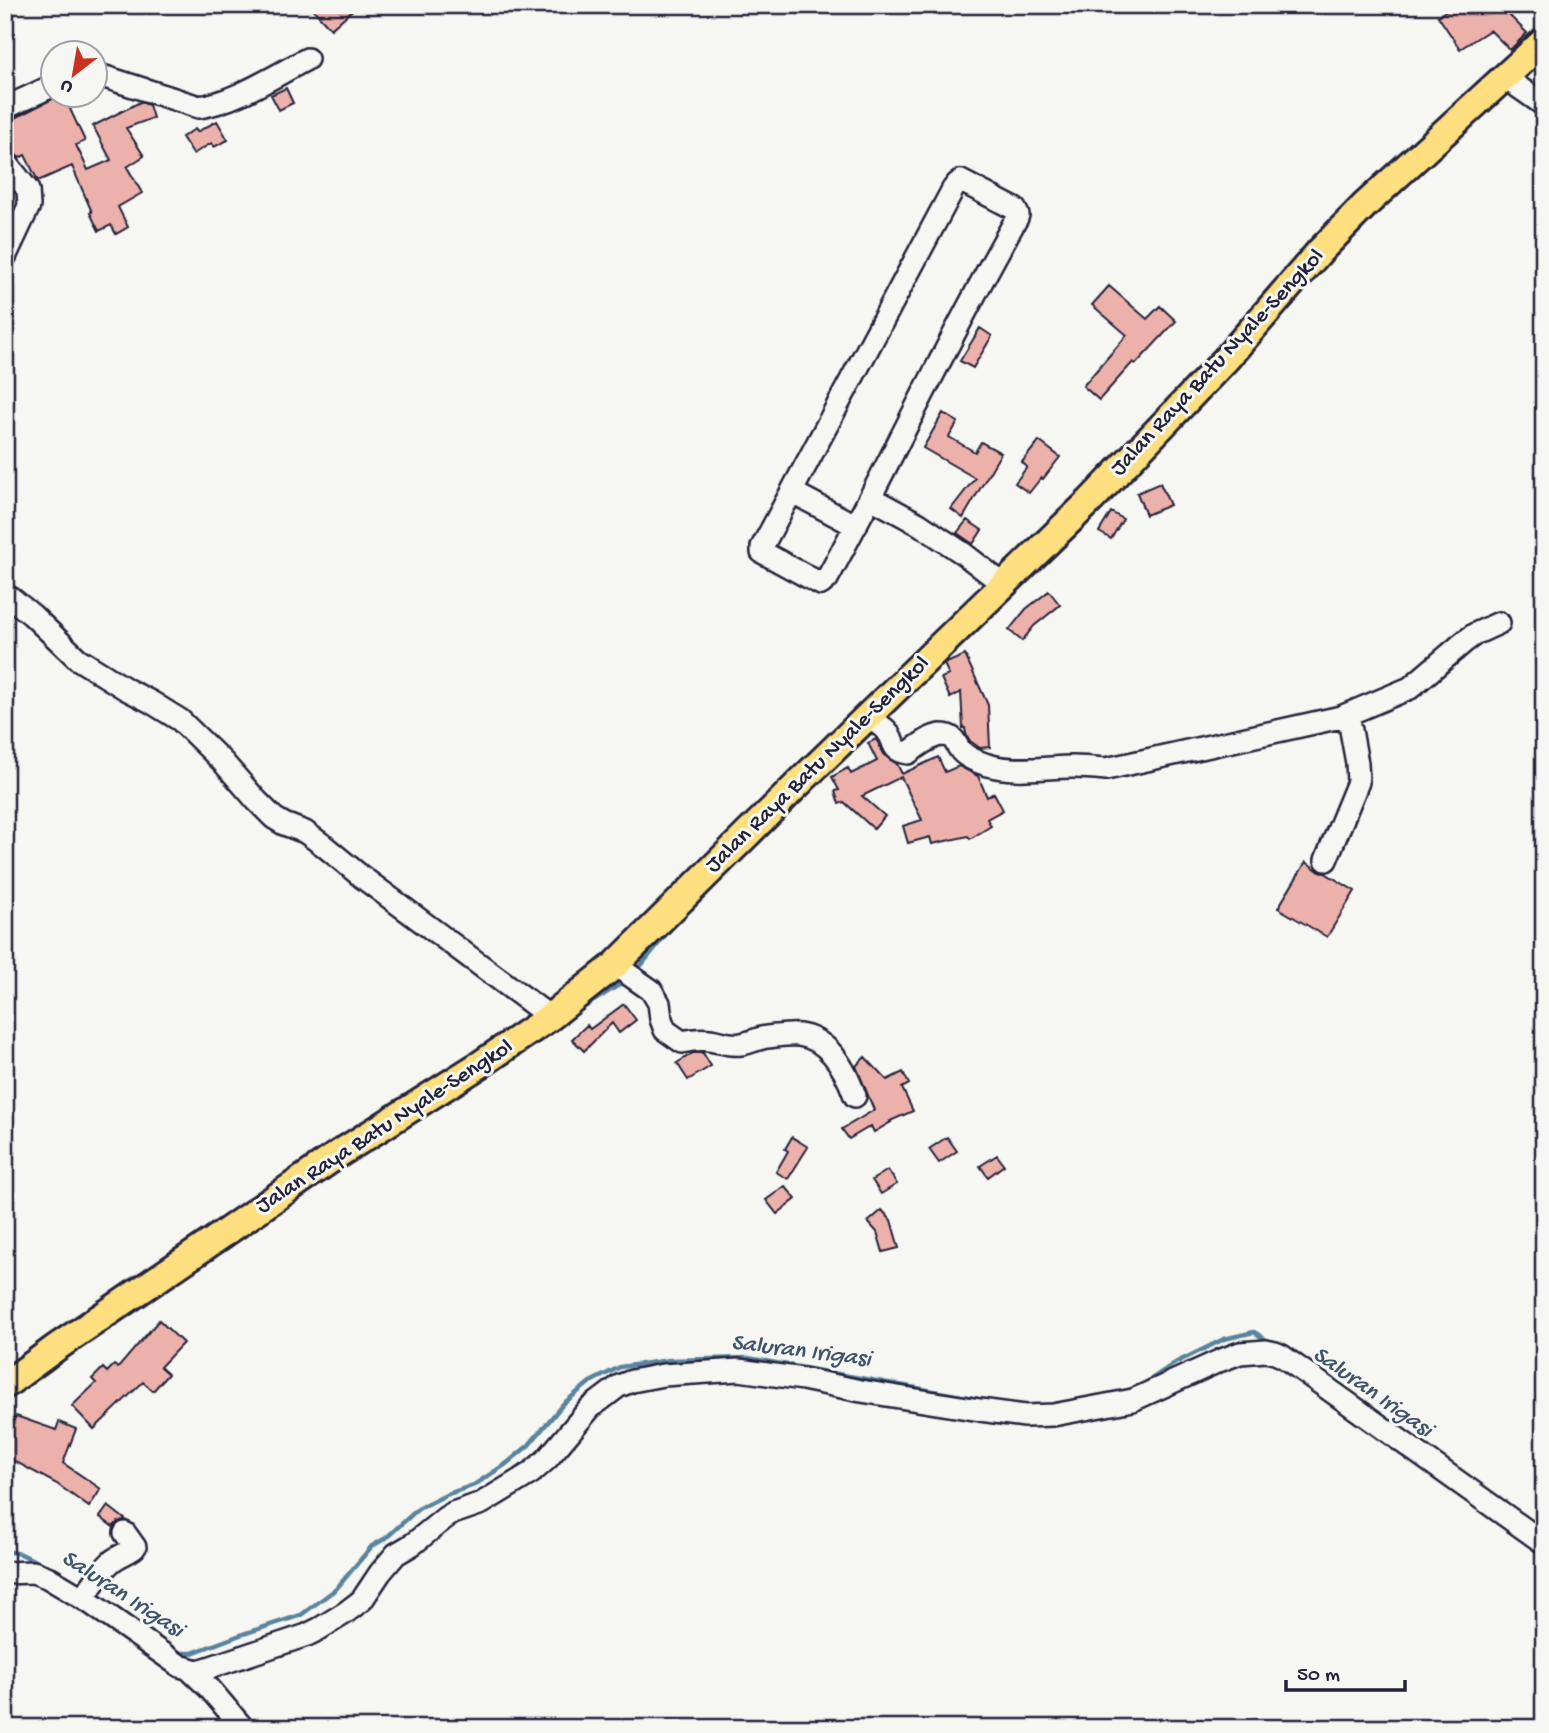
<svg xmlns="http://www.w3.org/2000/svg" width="1549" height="1733" font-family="'Gochi Hand',sans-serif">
<rect width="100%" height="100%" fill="#f6f6f2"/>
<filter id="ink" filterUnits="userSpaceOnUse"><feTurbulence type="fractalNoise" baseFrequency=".0143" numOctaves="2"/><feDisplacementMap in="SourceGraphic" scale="14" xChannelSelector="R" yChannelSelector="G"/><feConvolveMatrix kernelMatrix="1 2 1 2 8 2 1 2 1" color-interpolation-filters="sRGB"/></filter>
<g filter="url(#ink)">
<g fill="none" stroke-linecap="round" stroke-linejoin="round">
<!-- stream -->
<path stroke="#5a849d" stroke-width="4.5" d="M639,968L676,922
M584,1007L622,983
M1142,1385L1175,1363L1224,1339L1254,1332L1271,1343
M5,1551L21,1554L44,1565
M175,1653H192L243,1634L301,1615L336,1589L372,1546L386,1538L418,1509L448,1494L474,1485L506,1464L529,1445L563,1404L590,1382L620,1367L670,1360L748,1358L989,1401"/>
</g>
<!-- building -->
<path fill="#edb1ac" stroke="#22223b" stroke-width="2" d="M309,5H358L331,29Z
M1455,5H1499L1527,33L1510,50L1490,30L1460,49L1438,16Z
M286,88L293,103L279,110L271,95Z
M62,94H96L70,109L85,141L76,145L88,170L111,160L93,126L140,102L149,105L153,118L126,128L144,156L127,167L142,193L118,207L128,227L116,234L111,225L99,231L90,213L92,212L72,166L38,181L25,155L19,158L5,143V121L11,120Z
M217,121L228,140L214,147L212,143L193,154L182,137L195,129L197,132Z
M1109,286L1147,319L1160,306L1176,321L1136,364L1133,362L1099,400L1083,386L1127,335L1092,305Z
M980,328L992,336L973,368L960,361Z
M943,413L958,422L949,437L975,452L981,442L1001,453L963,518L951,509L975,478L923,448Z
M1039,441L1060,457L1043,479L1041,478L1029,493L1015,483L1027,467L1022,462Z
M1160,483L1170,505L1146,515L1137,493Z
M1111,512L1123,519L1111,539L1099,532Z
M967,520L982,530L973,544L957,533Z
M1049,591L1060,605L1034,626L1022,641L1009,630L1026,609Z
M965,655L988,705L990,747L980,748L970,741L966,734L965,728H963L961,692L950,698L941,678L949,675L944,664Z
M876,739L884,754L889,759L897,764L902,774L938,757L945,772L959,766L978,776L987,797L994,793L1003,810L987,819L991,826L970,839L968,836L932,844L930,837L908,843L903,826L922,820L901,777L862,796L885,816L874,829L844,802L839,804L835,791L839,790L832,777L848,768L851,774L877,761L868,743Z
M1306,862L1320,872L1325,873L1355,891L1327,937L1278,908Z
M624,1004L636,1020L619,1033L612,1023L584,1051L572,1039L587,1025L590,1029Z
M693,1053H703L711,1066L688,1080L677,1063Z
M865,1057L887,1080L903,1072L909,1084L902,1088L913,1111L890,1121L891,1122L874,1132L871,1126L849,1139L842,1129L874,1110L856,1066Z
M792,1137L808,1147L788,1179L776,1172L788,1151L785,1149Z
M947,1137L957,1151L939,1163L929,1149Z
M997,1155L1004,1165L988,1177L980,1166Z
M888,1170L897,1184L881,1194L872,1180Z
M785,1186L796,1199L777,1214L766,1200Z
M882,1210L891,1220L899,1248L883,1252L877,1232L868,1222Z
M159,1320L183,1343L160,1367L168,1374L153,1391L143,1382L94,1429L72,1406L96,1383L92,1379L103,1368L107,1372L114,1365L118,1368Z
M5,1415L15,1418L16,1416L56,1430L59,1422L76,1429L63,1463L101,1489L89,1507L57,1484L5,1456Z
M108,1506L126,1520L118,1522L113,1527L100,1517Z"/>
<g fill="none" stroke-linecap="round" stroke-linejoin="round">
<!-- minor casing -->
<g stroke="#22223b" stroke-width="26">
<path id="minor" d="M94,76H102L199,107C235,102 274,76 307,59
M1504,77L1544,105
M5,108L52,86
M5,161L28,190L29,206L5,257
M961,181L1015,209L1018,215L1017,218C949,336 892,460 827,579L821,584L762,552V547L953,189L957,184Z
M792,492L856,526
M871,498L919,524L964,554L1004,585
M5,598H11L32,615L78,659L126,689L151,702L180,720L223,762L257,801L274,818L284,824L305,832L323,845L362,877L550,1017
M867,717C873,721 881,725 886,730C897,741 888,750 908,753C917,747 930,736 941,735C956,735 954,743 961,751C968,759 985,765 996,767C1021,772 1047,767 1073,767C1084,767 1095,768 1106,769L1341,717L1410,688L1464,642L1475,634L1499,623
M1326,860L1358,782L1357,763L1348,714
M615,965L651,990L659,1003L661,1019L665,1030L682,1042C691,1040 700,1039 709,1040C720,1041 729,1046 741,1044C750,1043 758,1038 767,1037C777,1036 790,1034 799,1035C830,1039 846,1071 855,1096
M5,1573L33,1572L47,1577L89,1602L180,1666L197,1671L205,1669L307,1635L319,1629L345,1613L362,1600L380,1573L396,1554L413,1544L445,1518L453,1513L482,1503L531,1473L547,1459L590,1408L619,1386L632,1381L663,1375L739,1370L803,1379L861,1391L980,1410L1025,1416L1053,1415L1133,1400L1219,1361L1240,1353L1266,1351L1275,1353L1282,1356L1544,1543
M83,1598C92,1586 100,1572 111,1562C119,1555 129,1553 135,1547L125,1533
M190,1670L210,1689L243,1728"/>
</g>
<!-- major casing -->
<g stroke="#22223b" stroke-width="32">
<path id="major" d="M5,1385L57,1347L213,1241L340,1153L481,1064L550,1017L615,965L804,778L1091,500L1226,359L1320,251L1365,205L1544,41"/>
</g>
<!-- minor -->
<use href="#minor" stroke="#f6f6f2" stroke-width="21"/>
<!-- major -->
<use href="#major" stroke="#fddf80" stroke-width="26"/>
</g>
</g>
<g text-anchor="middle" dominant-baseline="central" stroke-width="6" stroke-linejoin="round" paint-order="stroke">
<!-- street labels -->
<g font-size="23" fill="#22223b" stroke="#f6f6f2">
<text transform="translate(1218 363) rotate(-47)">Jalan Raya Batu Nyale-Sengkol</text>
<text transform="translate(818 765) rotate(-44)">Jalan Raya Batu Nyale-Sengkol</text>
<text transform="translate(385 1127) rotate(-33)">Jalan Raya Batu Nyale-Sengkol</text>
</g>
<!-- water labels -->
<g font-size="24" font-style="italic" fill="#3e536c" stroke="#f6f6f2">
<text transform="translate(801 1352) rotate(7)">Saluran Irigasi</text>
<text transform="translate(1372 1393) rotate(35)">Saluran Irigasi</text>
<text transform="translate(122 1595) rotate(33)">Saluran Irigasi</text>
</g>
</g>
<!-- margin -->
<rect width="1549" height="1733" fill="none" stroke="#f6f6f2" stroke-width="28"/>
<rect x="14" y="14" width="1521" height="1705" fill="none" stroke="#22223b" stroke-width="2.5" filter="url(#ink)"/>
<!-- north arrow -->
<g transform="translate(74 74) rotate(211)"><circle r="33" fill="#f6f6f2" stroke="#a1a1a9" stroke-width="2"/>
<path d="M0-5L12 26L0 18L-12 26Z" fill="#c8321e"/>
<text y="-10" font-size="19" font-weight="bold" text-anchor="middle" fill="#22223b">U</text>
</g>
<!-- scale -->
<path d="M1286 1680v10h119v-10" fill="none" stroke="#22223b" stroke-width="3.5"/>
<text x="1297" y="1680" font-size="21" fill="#22223b" stroke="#f6f6f2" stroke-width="5" paint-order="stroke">50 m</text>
</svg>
